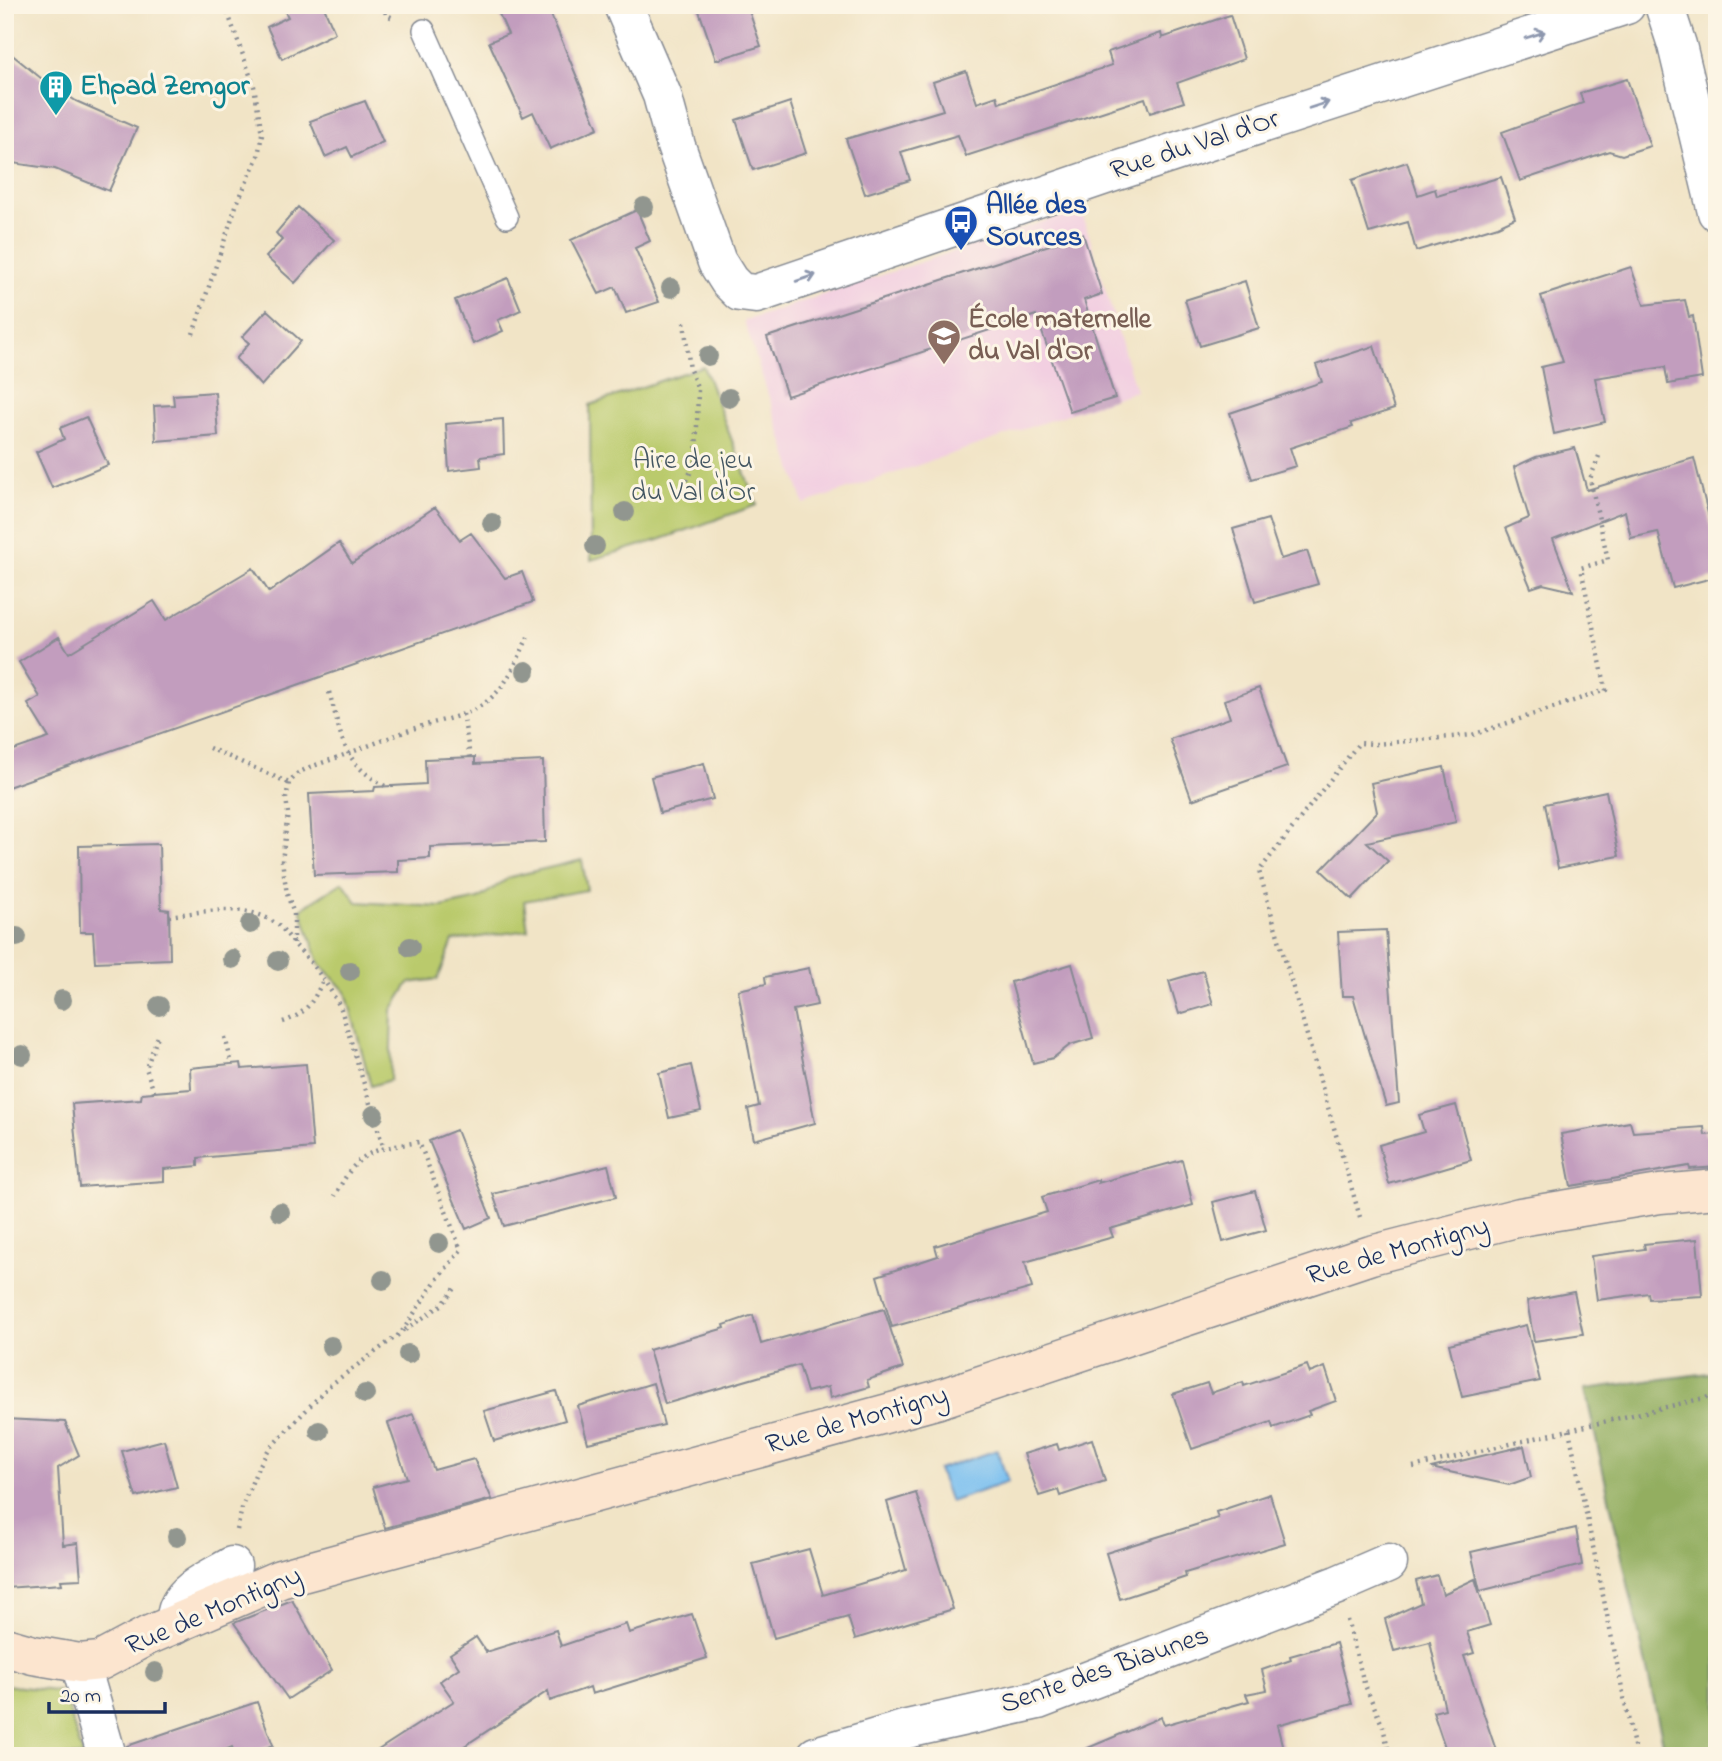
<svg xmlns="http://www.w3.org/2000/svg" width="1722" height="1761" font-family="'Indie Flower',sans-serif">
<rect width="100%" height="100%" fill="#fcf5e5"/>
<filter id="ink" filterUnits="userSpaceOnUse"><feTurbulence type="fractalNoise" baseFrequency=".0143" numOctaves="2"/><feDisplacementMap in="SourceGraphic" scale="14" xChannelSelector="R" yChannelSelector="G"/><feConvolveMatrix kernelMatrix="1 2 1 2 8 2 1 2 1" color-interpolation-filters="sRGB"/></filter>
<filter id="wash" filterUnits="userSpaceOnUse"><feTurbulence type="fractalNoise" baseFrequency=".00686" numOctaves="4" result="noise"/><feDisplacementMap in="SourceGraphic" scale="28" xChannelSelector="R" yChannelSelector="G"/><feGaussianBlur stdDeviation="1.57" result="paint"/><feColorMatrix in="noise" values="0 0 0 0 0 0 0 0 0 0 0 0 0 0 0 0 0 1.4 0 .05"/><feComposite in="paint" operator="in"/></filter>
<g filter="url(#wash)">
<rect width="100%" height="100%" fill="#f1e4c6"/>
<!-- built -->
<path fill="#f2cfe1" d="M1081,209L1136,391L804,504L744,321Z"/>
<!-- green -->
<path fill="#baca6c" stroke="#6a7c65" stroke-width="2" d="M703,366L757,505L659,540L591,560L590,405Z
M582,860L587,890L524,901L528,930L453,941L438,979L409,983L392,1010L390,1080L371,1086L346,992L319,963L301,909L343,882L357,902L441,907L478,899L510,877Z
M5,1685L63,1692L83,1756H5Z"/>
<!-- forest -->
<path fill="#93ae60" stroke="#576e5f" stroke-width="2" d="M1717,1372V1756H1666L1585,1389Z"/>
<!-- water -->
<path fill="#79bff0" stroke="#4a77a7" stroke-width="2" d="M997,1450L1008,1482L950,1502L938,1470Z"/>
<g id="blocks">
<!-- building -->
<path fill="#c29dbe" d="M282,5H323L335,33L282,59L267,27L288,17Z
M495,5H547L598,128L550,149L533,112L523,117L489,42L508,34Z
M697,5H747L761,46L716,60Z
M1230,15L1244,59L1177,83L1184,102L1150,113L1145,98L966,156L958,135L901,152L910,180L865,194L846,139L943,110L933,82L966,71L977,103L997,96L999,103L1112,65L1108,52L1161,33L1162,38Z
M5,49L42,79L76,101L137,128L109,191L55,169L5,162Z
M1627,79L1650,146L1622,155L1609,151L1520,181L1502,132L1583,103L1580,93Z
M365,101L383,142L352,157L347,147L325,157L310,121Z
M790,102L806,153L753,170L736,120Z
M1407,162L1418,195L1435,189L1437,196L1501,177L1515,218L1498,226L1416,251L1408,222L1369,233L1352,180Z
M298,207L334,240L295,283L266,257L282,240L276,233Z
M637,210L650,241L635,248L659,302L626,313L615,287L599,294L571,240Z
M1083,234L1102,294L1084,300L1115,398L1070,412L1036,315L787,396L767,337Z
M1631,267L1644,305L1685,300L1689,317L1693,316L1702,378L1668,384L1665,367L1595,378L1605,422L1554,434L1541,367L1563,362L1541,296Z
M508,278L521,310L498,320L503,331L473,344L455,300Z
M1245,281L1259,328L1200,346L1185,300Z
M267,310L301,341L261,386L236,359L249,343L242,337Z
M1374,346L1394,409L1351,423L1353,427L1290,448L1296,466L1252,479L1230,413L1322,382L1316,365Z
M215,392L218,436L156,441L154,406L174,405L173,395Z
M86,417L108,465L52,488L36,452L64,439L60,428Z
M503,419L504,454L480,457L481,467L449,471L446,424Z
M1575,448L1587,490L1694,458L1717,549V577L1673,588L1658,532L1631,538L1625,511L1553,539L1573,591L1543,584L1531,588L1506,528L1529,518L1514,467L1536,457Z
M435,507L460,540L471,533L505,578L522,572L533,602L5,788V753L49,738L28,704L40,697L19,662L59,637L69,653L154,601L166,620L253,568L269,592L339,543L352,563Z
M1268,519L1281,559L1307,551L1318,584L1255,602L1233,529Z
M1259,688L1287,767L1192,800L1170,739L1230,718L1224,700Z
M475,757V764L543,761L545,842L430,847V858L398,860V872L314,875L309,794L374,791L375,787L426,784L425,759Z
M704,763L713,799L660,813L651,777Z
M1444,767L1456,822L1367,842L1388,861L1352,899L1321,870L1377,812L1371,783Z
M1606,791L1619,856L1558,868L1545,804Z
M159,844L161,909L169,910L170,959L95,962L93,932H80L79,846Z
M1386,930L1399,1103L1386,1106L1353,996H1342L1338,932Z
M1072,964L1093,1038L1070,1045L1053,1058L1033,1063L1011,982Z
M809,968L817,1005L793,1010L815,1123L754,1140L748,1109L759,1106L738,990L766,984L765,977Z
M1203,971L1213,1004L1179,1014L1169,981Z
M241,1063L242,1069L306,1064L313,1148L198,1158V1166L164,1169V1181L80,1187L72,1104L141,1099L142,1093L191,1089L190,1068Z
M691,1065L701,1111L669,1118L659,1073Z
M1456,1105L1471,1160L1389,1184L1379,1145L1424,1132L1419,1115Z
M1630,1122L1633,1132L1704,1127L1705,1135L1717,1134V1167L1690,1169L1689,1166L1571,1186L1561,1134Z
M456,1130L491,1218L466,1229L429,1141Z
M1182,1160L1193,1205L1110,1229L1113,1237L1025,1262L1032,1288L892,1327L877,1276L938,1256L935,1246L1047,1212L1042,1197L1098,1180V1183Z
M608,1165L616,1197L504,1226L493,1194Z
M1255,1191L1266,1230L1223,1242L1213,1202Z
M1697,1239L1702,1296L1649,1299L1648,1293L1597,1300L1591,1256L1645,1249L1644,1244Z
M1574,1292L1583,1334L1534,1341L1527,1301Z
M884,1309L903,1368L867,1380L869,1387L830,1398L828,1387L807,1392L799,1365L665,1404L649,1350L725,1328L724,1325L753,1315L761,1344Z
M1526,1325L1540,1381L1462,1397L1449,1344Z
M1307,1365L1310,1373L1325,1367L1336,1401L1308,1411L1310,1415L1273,1428L1271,1422L1192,1449L1173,1394L1207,1383L1211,1393L1243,1382L1244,1386Z
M653,1383L664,1425L588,1443L578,1406Z
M556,1391L565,1420L494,1441L484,1411Z
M413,1414L434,1470L474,1459L492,1499L385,1528L373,1487L407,1478L388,1423Z
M5,1419L65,1422L79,1455L58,1468L63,1545L78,1543L81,1579L61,1580L62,1584L5,1588Z
M1092,1439L1105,1481L1060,1496L1058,1490L1039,1496L1024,1454L1057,1444L1059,1450Z
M164,1440L177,1487L136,1497L122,1451Z
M1524,1446L1531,1477L1509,1485L1431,1468Z
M916,1493L953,1609L855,1639L848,1617L774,1638L753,1564L809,1549L823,1595L906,1570L887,1502Z
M1270,1494L1285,1543L1185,1573L1186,1577L1120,1599L1106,1553L1218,1518L1216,1512Z
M1576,1528L1582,1565L1480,1591L1471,1552Z
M1437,1575L1443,1594L1475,1579L1490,1625L1467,1632L1474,1653L1464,1656L1498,1756H1448L1433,1712L1445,1709L1430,1642L1394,1651L1385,1619L1421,1603L1416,1581Z
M292,1600L332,1670L288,1699L234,1623Z
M692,1614L707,1658L592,1694L590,1687L550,1701L548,1691L449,1756H369L454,1701L440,1681L459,1668L450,1654L476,1637L486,1652L556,1630L561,1646L626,1624L629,1633Z
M1336,1643L1352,1704L1277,1725L1285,1756H1069L1161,1717L1164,1725L1249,1701L1246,1694L1267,1690L1262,1670L1291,1660L1290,1656Z
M257,1702L273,1745L244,1756H236L232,1747L210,1756H128L127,1746Z"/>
</g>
</g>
<g filter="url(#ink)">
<use href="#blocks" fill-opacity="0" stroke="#868a92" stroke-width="2"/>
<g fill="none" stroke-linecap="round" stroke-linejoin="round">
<!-- lane casing -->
<g stroke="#868a92" stroke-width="24">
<path id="lane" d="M424,30L507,217"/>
</g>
<!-- street casing -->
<g stroke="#868a92" stroke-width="41">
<path id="street" d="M623,5L662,95L676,146L717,262L729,281L740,292L756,294L1114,172L1626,5
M1664,5L1677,45L1717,212
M176,1624C174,1591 208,1581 232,1566
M80,1663L107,1756
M816,1756L907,1729L1038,1700L1337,1585L1388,1563"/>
</g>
<!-- secondary casing -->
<g stroke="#868a92" stroke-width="41">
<path id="secondary" d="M5,1647L33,1655L80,1663L100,1661L147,1636L280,1579L936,1400L1371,1255L1520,1217L1660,1194L1717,1189"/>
</g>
<!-- path -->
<path stroke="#868a92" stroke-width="4.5" stroke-dasharray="2 5" stroke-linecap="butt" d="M384,5L386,15L396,19
M193,334L236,206L258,156L262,134L254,86L225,5
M676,499L696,462L698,389L690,370L684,322
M329,692C343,739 341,763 387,787
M463,714L470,757
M209,748L289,783
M169,916C201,912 246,902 275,923C284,928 290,940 297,947C314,965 330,987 341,1009L384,1149
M294,944V914L287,894L282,861L288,813L286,798L289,783L298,773L310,767C343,756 375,743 407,731C435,720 471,718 492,697C510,681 518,658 528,637
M283,1022C306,1014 313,1002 323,980
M225,1037L232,1064
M154,1092L146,1068L158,1036
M1360,1217L1259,871L1359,743L1376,744L1472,735L1606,690L1581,568L1608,560L1590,479L1599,456
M405,1330L443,1304L456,1287
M1569,1430L1636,1756
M1413,1467L1717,1395
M237,1530L243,1504L257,1470L269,1449L329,1386L401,1333L435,1282L461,1250L419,1142C371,1150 358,1150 335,1196
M1347,1620L1364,1683L1383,1727L1390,1756"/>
<!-- lane -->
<use href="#lane" stroke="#fff" stroke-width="21"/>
<!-- street -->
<use href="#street" stroke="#fff" stroke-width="38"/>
<!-- secondary -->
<use href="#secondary" stroke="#fce5cf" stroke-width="38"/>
</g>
<!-- trees -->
<g fill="#91968f">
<circle cx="644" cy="207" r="10"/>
<circle cx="671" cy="288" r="10"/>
<circle cx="708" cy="356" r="10"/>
<circle cx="729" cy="398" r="10"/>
<circle cx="625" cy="512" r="10"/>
<circle cx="492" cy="523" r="10"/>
<circle cx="595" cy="546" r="10"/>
<circle cx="526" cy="671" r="10"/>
<circle cx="250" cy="924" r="10"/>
<circle cx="17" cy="937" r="10"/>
<circle cx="410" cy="947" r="10"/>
<circle cx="232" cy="959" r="10"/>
<circle cx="278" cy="961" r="10"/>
<circle cx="350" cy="971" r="10"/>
<circle cx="62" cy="1000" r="10"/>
<circle cx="159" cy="1006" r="10"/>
<circle cx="22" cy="1055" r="10"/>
<circle cx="374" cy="1115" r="10"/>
<circle cx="280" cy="1212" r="10"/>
<circle cx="439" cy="1243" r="10"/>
<circle cx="383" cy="1280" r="10"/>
<circle cx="331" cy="1346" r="10"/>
<circle cx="408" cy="1354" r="10"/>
<circle cx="365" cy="1394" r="10"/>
<circle cx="319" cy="1431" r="10"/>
<circle cx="177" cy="1537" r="10"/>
<circle cx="155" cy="1672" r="10"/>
</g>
<!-- one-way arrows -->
<defs><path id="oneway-shaft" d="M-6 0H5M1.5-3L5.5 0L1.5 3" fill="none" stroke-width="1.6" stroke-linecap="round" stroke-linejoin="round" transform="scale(1.75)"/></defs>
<g stroke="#8d97ae">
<use href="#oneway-shaft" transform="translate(1535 35) rotate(-18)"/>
<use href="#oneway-shaft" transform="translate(1319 105) rotate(-18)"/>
<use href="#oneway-shaft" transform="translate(806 278) rotate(-19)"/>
</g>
</g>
<!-- icons -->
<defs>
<g id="building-pin" transform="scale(1.75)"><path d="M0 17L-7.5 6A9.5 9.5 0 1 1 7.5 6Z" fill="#0f9aa8" stroke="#fcf5e5"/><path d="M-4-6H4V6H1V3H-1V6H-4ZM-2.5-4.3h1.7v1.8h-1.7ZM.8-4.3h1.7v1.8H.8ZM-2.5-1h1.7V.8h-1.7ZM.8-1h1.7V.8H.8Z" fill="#fff"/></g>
<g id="bus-pin" transform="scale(1.75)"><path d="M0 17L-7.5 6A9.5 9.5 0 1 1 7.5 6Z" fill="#1a4fb4" stroke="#fcf5e5"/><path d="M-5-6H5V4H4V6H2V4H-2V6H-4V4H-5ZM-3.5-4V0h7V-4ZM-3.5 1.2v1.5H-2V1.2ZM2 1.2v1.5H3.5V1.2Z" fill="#fff"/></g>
<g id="school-pin" transform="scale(1.75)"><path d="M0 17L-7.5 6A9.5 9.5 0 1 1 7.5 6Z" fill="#8d6e63" stroke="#fcf5e5"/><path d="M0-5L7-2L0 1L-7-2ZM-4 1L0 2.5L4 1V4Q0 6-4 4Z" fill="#fff"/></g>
</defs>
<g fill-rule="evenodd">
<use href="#building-pin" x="56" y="87"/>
<use href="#bus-pin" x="961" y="222"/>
<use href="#school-pin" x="944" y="336"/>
</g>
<g text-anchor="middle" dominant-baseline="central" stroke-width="6" stroke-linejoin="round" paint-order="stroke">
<!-- culture labels -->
<g font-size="28" font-weight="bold" fill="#0d838f" stroke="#fcf5e5" text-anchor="start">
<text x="80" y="87">Ehpad Zemgor</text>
</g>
<!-- street labels -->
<g font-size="28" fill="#1b2f5e" stroke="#fcf5e5">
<text transform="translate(1195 146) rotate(-18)">Rue du Val d'Or</text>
<text transform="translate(1398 1252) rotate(-16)">Rue de Montigny</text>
<text transform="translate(857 1421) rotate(-16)">Rue de Montigny</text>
<text transform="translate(214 1612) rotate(-23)">Rue de Montigny</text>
<text transform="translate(1105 1671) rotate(-19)">Sente des Biaunes</text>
</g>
<!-- transit labels -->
<g font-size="28" font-weight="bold" fill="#164399" stroke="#fcf5e5" text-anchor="start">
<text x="986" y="206">Allée des<tspan x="986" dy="32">Sources</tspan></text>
</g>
<!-- education labels -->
<g font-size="28" font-weight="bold" fill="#785e54" stroke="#fcf5e5" text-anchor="start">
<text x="968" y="320">École maternelle<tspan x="968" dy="32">du Val d'Or</tspan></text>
</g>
<!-- park labels -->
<g font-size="28" fill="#435662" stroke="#fcf5e5">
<text x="693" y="461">Aire de jeu<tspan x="693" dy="32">du Val d'Or</tspan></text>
</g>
</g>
<!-- margin -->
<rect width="1722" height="1761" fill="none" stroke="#fcf5e5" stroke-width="28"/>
<!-- scale -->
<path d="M49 1702v10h116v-10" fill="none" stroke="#1b2f5e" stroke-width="3.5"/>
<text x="60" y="1702" font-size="21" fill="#1b2f5e" stroke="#fcf5e5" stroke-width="5" paint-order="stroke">20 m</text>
</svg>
